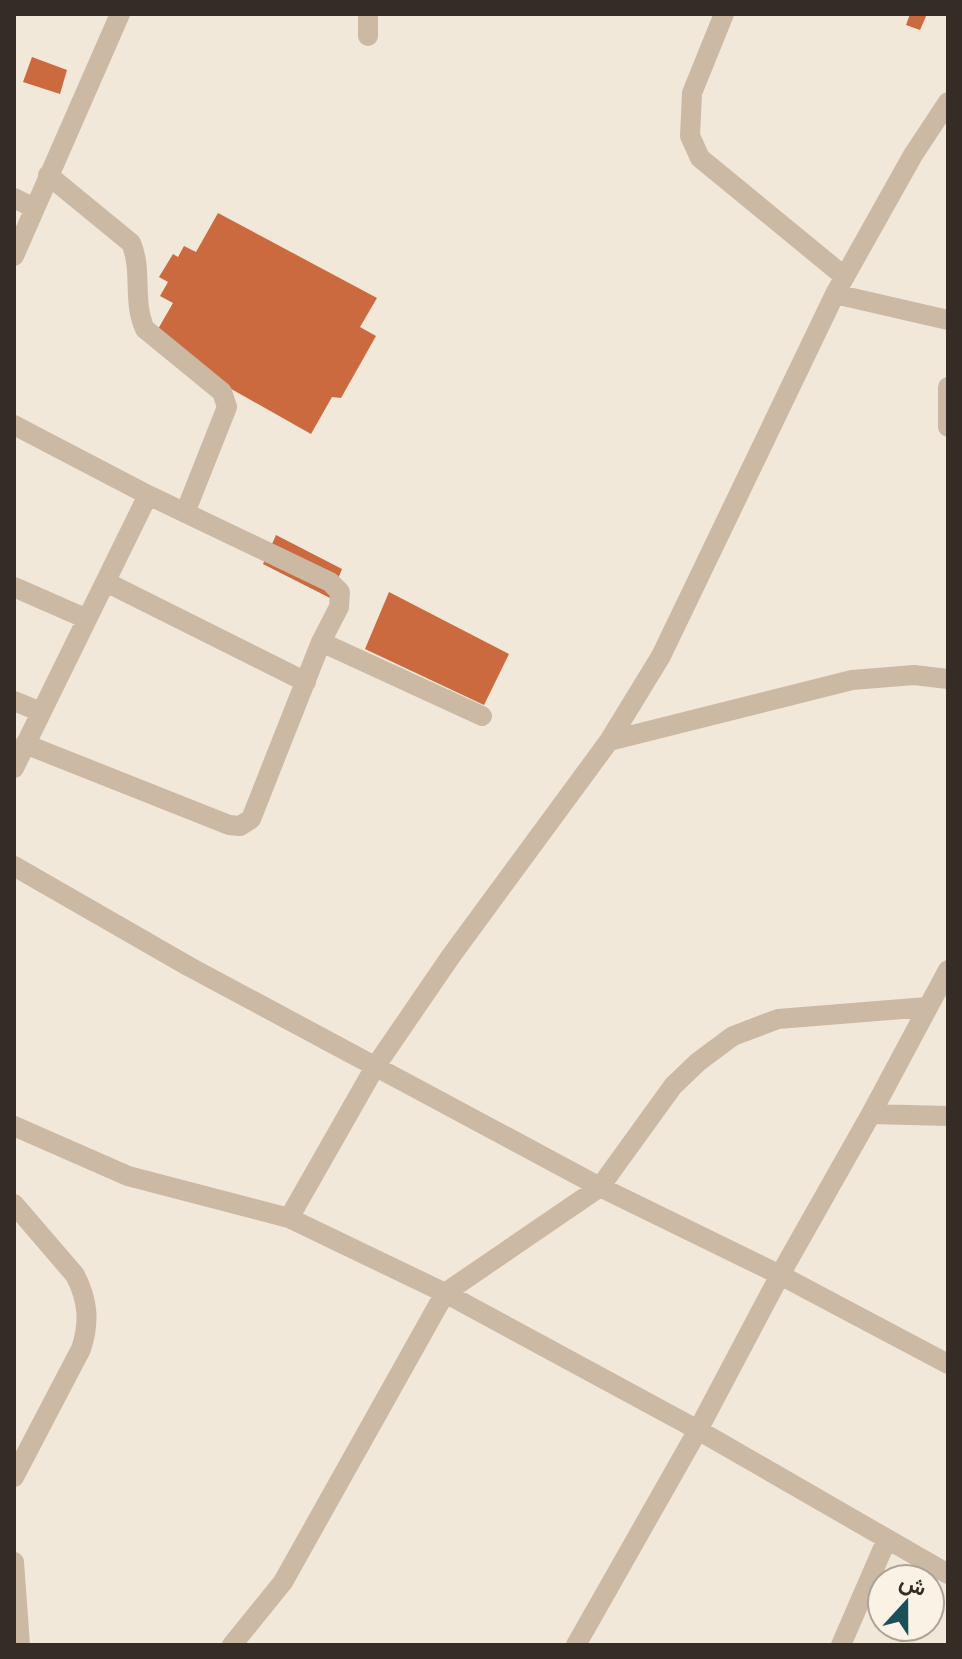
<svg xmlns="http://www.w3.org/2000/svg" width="962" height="1659" font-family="'Noto Sans',Vazirmatn,sans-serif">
<rect width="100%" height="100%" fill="#f2e8d9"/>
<!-- building -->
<path fill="#cb6a3e" d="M910,14H927L920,30L906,25Z
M32,57L67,70L60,94L23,82Z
M218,213L377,298L360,327L376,336L341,398L332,397L311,434L150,343L173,303L160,296L168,282L159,277L173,254L178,257L184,246L196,252Z
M276,535L342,569L330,598L263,564Z
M389,592L509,654L484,705L365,649Z"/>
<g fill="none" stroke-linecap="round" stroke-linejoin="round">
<!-- minor -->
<path stroke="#cbb9a4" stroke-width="20" d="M368,14V36
M724,14L692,93L690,136L700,158L845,277
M48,175L131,243C143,271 132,301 145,329L222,392L227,407L185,513
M14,198L34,208
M14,256L120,14
M835,294L948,320
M948,387V427
M14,425L148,495L330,582L340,592L339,607L321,642L251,819L240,826L229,825L25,744
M106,582L306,682
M14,587L87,619
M321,642L482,716
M14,701L41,712
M609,741L852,680L914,675L948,679
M14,768L148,495
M14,866L188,966L600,1187L780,1275L948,1364
M871,1114L948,1116
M14,1126L128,1176L289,1218L445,1293L698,1430L948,1574
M14,1204L75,1275C88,1300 90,1322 81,1349L14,1477
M289,1218L375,1067L451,956L609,741L661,656L835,294L913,155L948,102
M14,1562L20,1645
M232,1645L283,1582L445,1293L600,1187L673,1086L698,1062L733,1036L778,1019L927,1007
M576,1645L698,1430L780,1275L871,1114L948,970
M841,1645L887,1539"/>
</g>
<!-- border -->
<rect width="962" height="1659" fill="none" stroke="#362c26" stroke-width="32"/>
<!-- north arrow -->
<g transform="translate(906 1603) rotate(21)"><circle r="38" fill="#faf2e5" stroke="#aca399" stroke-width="2"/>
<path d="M0-6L14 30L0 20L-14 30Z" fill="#1a5059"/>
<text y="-12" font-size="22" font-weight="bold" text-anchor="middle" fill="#362c26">ش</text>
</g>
</svg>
